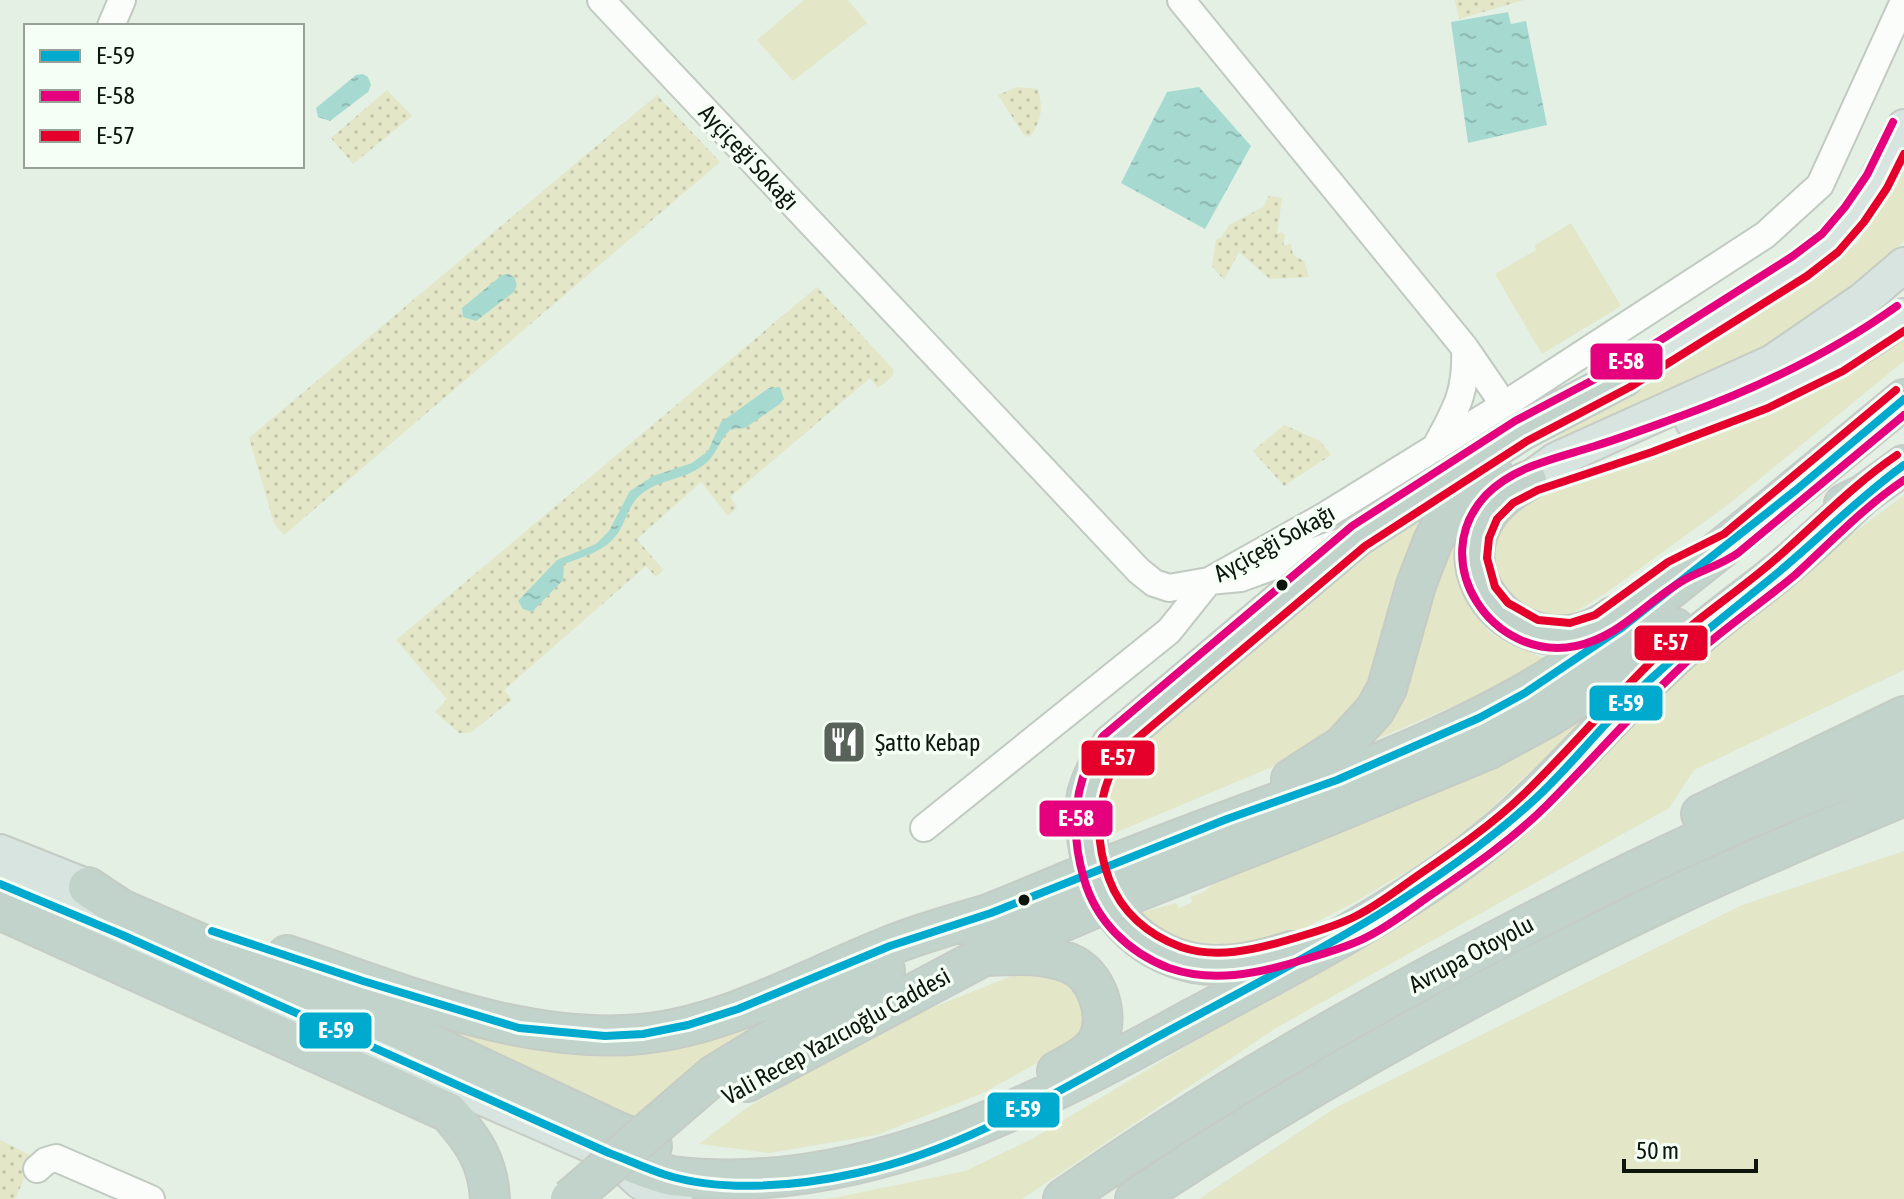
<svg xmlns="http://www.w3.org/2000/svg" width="1904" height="1199" font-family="'Asap Condensed',sans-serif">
<defs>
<pattern id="park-dots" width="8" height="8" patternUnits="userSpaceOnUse" patternTransform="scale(2)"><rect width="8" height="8" fill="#e3e6c7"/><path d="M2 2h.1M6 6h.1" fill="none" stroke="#c2c4aa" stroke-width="1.8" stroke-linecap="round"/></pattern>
<pattern id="water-ripples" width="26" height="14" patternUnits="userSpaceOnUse" patternTransform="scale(2)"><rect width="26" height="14" fill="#a6dad1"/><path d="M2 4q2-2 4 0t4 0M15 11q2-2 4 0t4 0" fill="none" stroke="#8ebab2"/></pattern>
</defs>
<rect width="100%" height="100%" fill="#e4f0e4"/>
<!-- grass -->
<path fill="#e3e6c7" d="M804,0H848L867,23L793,81L757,40Z
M1904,160V241L1808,331L1520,465L1595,409L1740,328L1858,243Z
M1571,223L1621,306L1542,354L1495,274L1536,250L1534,246Z
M1904,332V361L1729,504L1606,593L1572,614L1536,616L1502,590L1492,569L1497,525L1537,494L1818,386Z
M1904,495V670L1694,770L1669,808L1276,1028L1022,1199H816L833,1198L965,1171L1032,1139L1320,966L1506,845L1751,611Z
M1435,502L1375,677L1356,714L1315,749L1105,837C1099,802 1108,787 1124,757L1403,523Z
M1450,528L1459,532C1458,563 1463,603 1485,627C1499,643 1527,651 1546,659L1472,698L1377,739L1407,680Z
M1603,704L1473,825L1421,863L1353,903L1268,947L1186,948L1136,914L1176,903L1179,908L1193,902L1190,897L1204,892L1218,879Z
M1904,851V1199H1199L1335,1108L1742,905Z
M1048,971L1070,980L1085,1004V1027L1072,1044L981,1094L876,1135L769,1153L699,1144L745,1109L857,1042L931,1008L1017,974Z
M333,981L492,1036L785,1003L630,1124Z"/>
<!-- park -->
<path fill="url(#park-dots)" d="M1455,0H1524L1459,19Z
M1017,87L1038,89C1043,110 1042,119 1030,137L1024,135L998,95Z
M387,90L412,116L353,164L331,138Z
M657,95L720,162L284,535L274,523L249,438Z
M1269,196L1282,198L1277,234L1281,232L1285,235L1283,246L1291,244L1293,255L1304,261L1309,277L1270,279L1239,252L1224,280L1212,266L1216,240L1222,237L1229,225L1263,207Z
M817,287L894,370L892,377L878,388L870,378L730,497L737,507L728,516L701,482L637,539L663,570L656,577L646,566L504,690L512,700L470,733H459L435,712L447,699L396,640Z
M1284,425L1320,441L1331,455L1284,486L1253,451Z
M0,1140L34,1157L15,1199H0Z"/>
<!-- water -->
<path fill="url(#water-ripples)" d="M1508,12L1511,24L1526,21L1547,125L1468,143L1451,22Z
M363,74L368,77L371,85L368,92L330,121L318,117L316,108L356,75Z
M1199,87L1251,146L1205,229L1121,183L1167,92Z
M509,274L514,277L517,285L514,292L476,321L463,317L462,308L502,275Z
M780,387L784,399L780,404L745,428L731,429C718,440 717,457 701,467C682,480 656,480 639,496C628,507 626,521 618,533C606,551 583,557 564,564L563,580L532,612L523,609L518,601L557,560L596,544L609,531L630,491L653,476L692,463L708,451L721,422L769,388Z"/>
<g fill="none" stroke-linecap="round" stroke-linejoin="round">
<!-- minor casing -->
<g stroke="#c1cac1" stroke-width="30">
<path id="minor" d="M601,0L1139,571L1154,583L1169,588L1209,581L1323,517L1504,405L1765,235L1820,185L1904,1
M1181,0L1465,348L1513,418
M111,26L122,0
M1435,448C1456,409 1467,393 1465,348
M924,828L1169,631L1209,581L1241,578L1340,542
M37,1169L46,1161L56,1158L151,1199"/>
</g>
<!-- major casing -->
<g stroke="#c5cbc5" stroke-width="38">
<path id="major" d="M1624,377L1800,266L1830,243L1855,214L1877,181L1904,127
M1693,422C1768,394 1840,366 1904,316
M1527,481L1556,460L1773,362L1863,300L1904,265
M0,852L88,887
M0,884L120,934L410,1066L609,1153L641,1182L675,1199"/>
</g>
<!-- highway casing -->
<g stroke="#c5cbc5" stroke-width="42">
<path id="highway" d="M1527,481C1405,548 1521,686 1614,616
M1844,504L1864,494L1904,465
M1291,779L1342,746L1375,710L1387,688L1416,585L1433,541L1449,510L1492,471
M1701,814L1904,716
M1119,862C1254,808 1394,766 1521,695C1576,665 1625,625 1674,586C1752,525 1828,462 1904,399
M88,887L121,909L401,1030L616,1131L652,1146
M1141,890L1296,829L1489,749L1548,717L1600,684L1675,628
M0,910L448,1112C473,1140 488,1161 490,1199
M968,925L991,913L1071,880
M1291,951C1261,961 1226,969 1194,963C1138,951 1102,910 1090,855C1086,835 1083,813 1087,794C1092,775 1102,760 1112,744L1358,536L1521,431L1624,377
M287,955C399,992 521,1045 641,1034C727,1026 808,978 887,947C920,933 956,924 991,913
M984,956C1014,955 1041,952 1069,963C1097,974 1111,1016 1097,1042C1089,1056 1071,1063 1057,1071
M714,1075L885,970
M747,1082L984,956L1090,910
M609,1153C629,1161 650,1171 672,1176C859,1199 1037,1104 1193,1018C1287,967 1383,919 1468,855C1552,792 1615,707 1694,639C1720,616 1749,596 1776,574C1807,549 1835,521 1864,494
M1063,1199C1197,1105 1339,1023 1484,947C1574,900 1664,854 1757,815C1806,794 1855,776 1904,757
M1135,1199C1309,1083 1492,982 1681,893C1754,859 1829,828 1904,796"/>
</g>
<!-- minor -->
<use href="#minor" stroke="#fbfdfb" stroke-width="26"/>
<!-- major -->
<use href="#major" stroke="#d8e4df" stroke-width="34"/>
<!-- highway -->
<use href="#highway" stroke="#c2d3cc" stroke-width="38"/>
<!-- highway-bridge casing -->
<g stroke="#c5cbc5" stroke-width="42" stroke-linecap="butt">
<path id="highway-bridge" d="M1071,880L1119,862
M1090,910L1141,890
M570,1199L714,1075"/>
</g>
<!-- highway-bridge -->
<use href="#highway-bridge" stroke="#c2d3cc" stroke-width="38"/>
<!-- bus-1 casing -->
<g stroke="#f5fff5" stroke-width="14">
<path id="bus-1" d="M0,884L120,934L609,1153C628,1160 647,1169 666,1175C724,1193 799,1186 857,1173C963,1151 1063,1088 1157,1037C1288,966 1423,901 1534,800C1566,771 1593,736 1624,705C1671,657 1724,617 1775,575C1819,539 1858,498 1904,465
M212,931L363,981L519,1028L605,1036L643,1034L688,1025L738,1009L890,946L991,913L1227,819L1337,780L1479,718L1525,693L1620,629L1796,490L1904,399"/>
</g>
<!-- bus-2 casing -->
<g stroke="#f5fff5" stroke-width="14">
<path id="bus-2" d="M1893,122L1867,175L1845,207L1822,234L1793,256L1618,367L1515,421L1352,526L1103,736C1073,781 1069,828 1084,879C1096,921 1129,953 1169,968C1212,983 1256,974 1299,961C1322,954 1346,948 1367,937C1389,926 1408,911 1428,897C1469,869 1511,841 1547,805C1593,759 1635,710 1682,666C1717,633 1758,606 1795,575C1831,542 1864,507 1904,480
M1897,306C1830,354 1758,388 1681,416C1653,426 1624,437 1595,446C1558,458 1514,466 1486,495C1424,561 1493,663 1576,646C1620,637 1647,601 1684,580C1702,570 1721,565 1738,553L1904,415"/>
</g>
<!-- bus-3 casing -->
<g stroke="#f5fff5" stroke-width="14">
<path id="bus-3" d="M1896,390L1724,534L1668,562L1595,615L1570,623L1538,620L1508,603L1495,587L1487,558L1489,538L1497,519L1513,503L1538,490L1652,452L1768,408L1843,371L1904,331
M1897,455C1853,485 1818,522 1778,557C1742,589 1701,615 1665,648C1617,694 1574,745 1527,791C1493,824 1455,850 1417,876C1397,890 1378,905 1356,916C1335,927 1311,933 1288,940C1254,950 1216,959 1181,947C1148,935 1121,912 1109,879C1092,833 1098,793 1121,752L1365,546L1527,441L1630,387L1807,276L1838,252L1864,222L1887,188L1904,154"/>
</g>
<!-- bus-1 -->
<use href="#bus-1" stroke="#00a9ce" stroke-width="8"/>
<!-- bus-2 -->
<use href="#bus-2" stroke="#e5007d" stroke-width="8"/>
<!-- bus-3 -->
<use href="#bus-3" stroke="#e4002b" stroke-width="8"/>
</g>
<!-- icons -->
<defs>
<g id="restaurant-square" transform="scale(2.3)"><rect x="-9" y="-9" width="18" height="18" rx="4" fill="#586258" stroke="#f5fff5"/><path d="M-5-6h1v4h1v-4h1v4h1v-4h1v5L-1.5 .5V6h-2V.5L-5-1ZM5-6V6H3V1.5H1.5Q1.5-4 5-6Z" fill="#fff"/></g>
</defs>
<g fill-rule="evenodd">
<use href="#restaurant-square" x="844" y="742"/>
</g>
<!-- markers -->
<g fill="#0d150d" stroke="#f5fff5" stroke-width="3">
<circle cx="1282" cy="585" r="7"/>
<circle cx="1024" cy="900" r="7"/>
</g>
<g text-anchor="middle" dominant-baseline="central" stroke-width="7" stroke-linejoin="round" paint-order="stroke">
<!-- street labels -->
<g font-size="24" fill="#0d150d" stroke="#f5fff5">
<text transform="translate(749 157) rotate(47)">Ayçiçeği Sokağı</text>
<text transform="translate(1274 543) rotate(-29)">Ayçiçeği Sokağı</text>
<text transform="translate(1471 954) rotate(-28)">Avrupa Otoyolu</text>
<text transform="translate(836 1036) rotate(-29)">Vali Recep Yazıcıoğlu Caddesi</text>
</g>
<!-- poi labels -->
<g font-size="24" fill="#0d150d" stroke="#f5fff5" text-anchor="start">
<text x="875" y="742">Şatto Kebap</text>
</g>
</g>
<g stroke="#f5fff5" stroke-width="3">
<rect x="1589" y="342" width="75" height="39" rx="8" fill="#e5007d"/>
<rect x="1633" y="624" width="76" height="38" rx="8" fill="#e4002b"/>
<rect x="1588" y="684" width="76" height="38" rx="8" fill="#00a9ce"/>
<rect x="1080" y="739" width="76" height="38" rx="8" fill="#e4002b"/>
<rect x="1038" y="799" width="76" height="39" rx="8" fill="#e5007d"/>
<rect x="298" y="1011" width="75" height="39" rx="8" fill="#00a9ce"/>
<rect x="986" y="1091" width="75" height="38" rx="8" fill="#00a9ce"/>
</g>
<g font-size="22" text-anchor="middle" font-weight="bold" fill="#fff">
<text x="1626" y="369">E-58</text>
<text x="1671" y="650">E-57</text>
<text x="1626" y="711">E-59</text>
<text x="1118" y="765">E-57</text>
<text x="1076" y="826">E-58</text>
<text x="336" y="1038">E-59</text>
<text x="1023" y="1117">E-59</text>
</g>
<!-- legend -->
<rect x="24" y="24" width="280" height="144" fill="#f5fff5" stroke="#98a198" stroke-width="2"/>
<rect x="40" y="50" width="40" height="12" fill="#00a9ce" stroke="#98a198" stroke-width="2"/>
<text x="96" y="64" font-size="24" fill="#0d150d">E-59</text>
<rect x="40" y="90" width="40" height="12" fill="#e5007d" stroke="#98a198" stroke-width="2"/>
<text x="96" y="104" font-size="24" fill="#0d150d">E-58</text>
<rect x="40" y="130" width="40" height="12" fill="#e4002b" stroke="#98a198" stroke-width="2"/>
<text x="96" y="144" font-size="24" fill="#0d150d">E-57</text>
<!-- scale -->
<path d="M1624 1159v12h132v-12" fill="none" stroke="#0d150d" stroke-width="4"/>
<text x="1636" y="1159" font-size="24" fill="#0d150d" stroke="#f5fff5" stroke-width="6" paint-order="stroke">50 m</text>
</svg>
